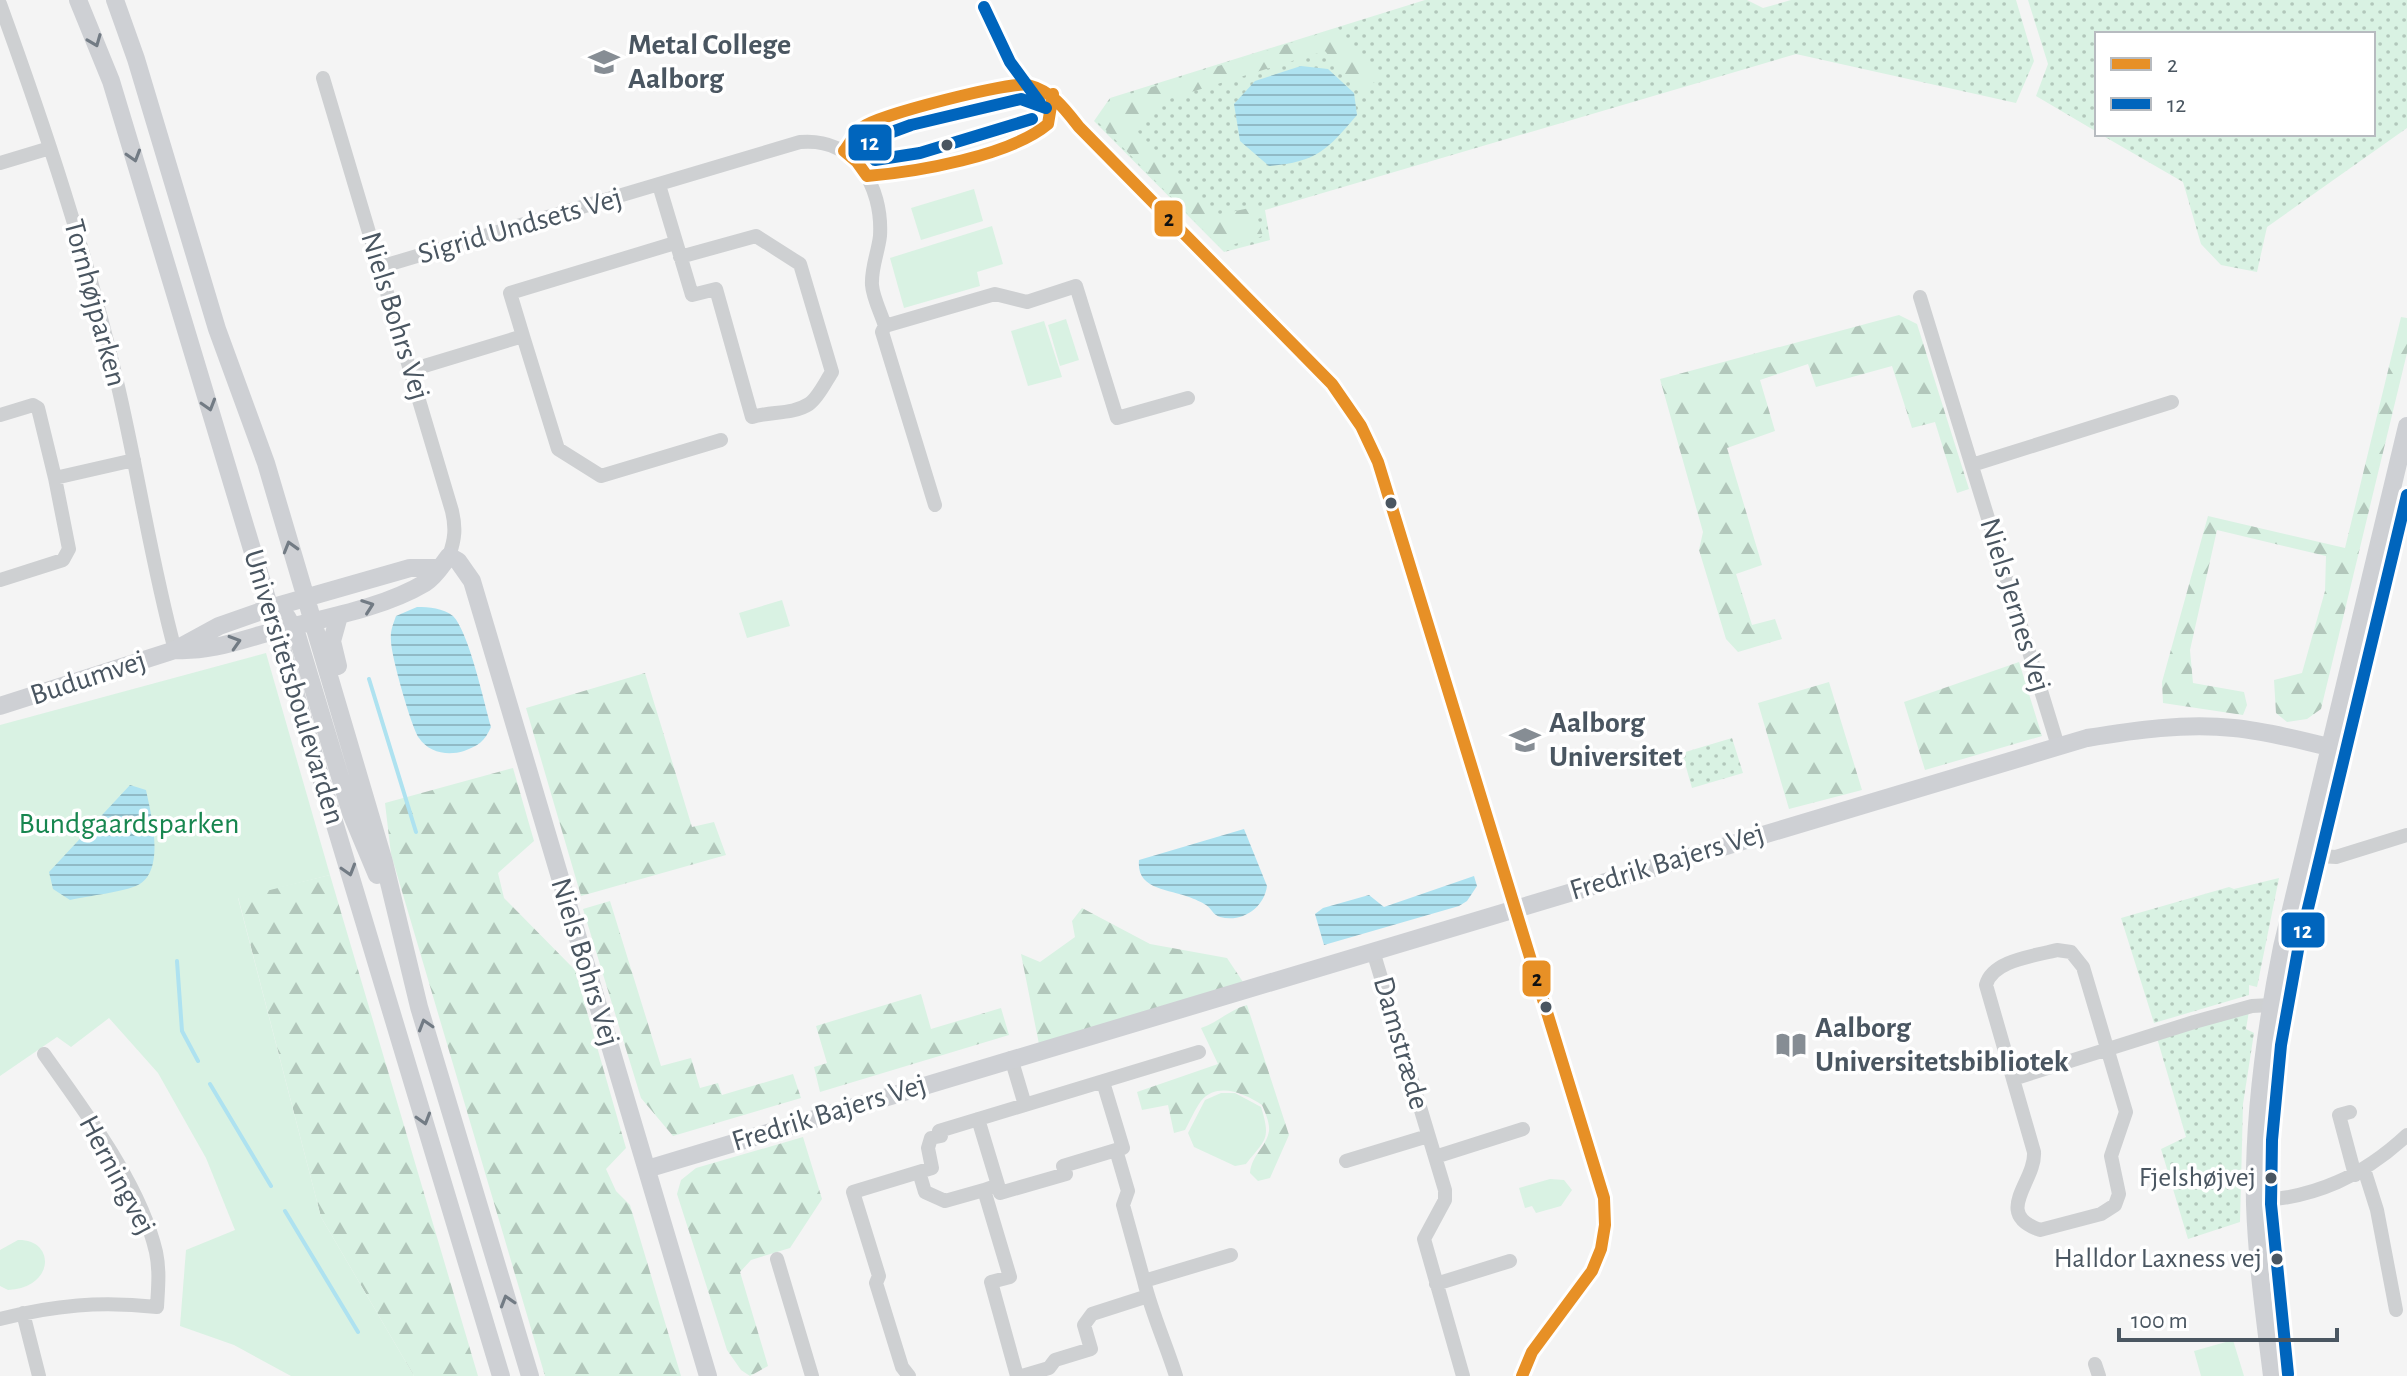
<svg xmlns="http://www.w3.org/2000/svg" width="2407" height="1376" font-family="'Alegreya Sans',sans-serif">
<defs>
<pattern id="grass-dots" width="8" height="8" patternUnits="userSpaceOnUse" patternTransform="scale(2)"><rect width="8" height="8" fill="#d9f2e3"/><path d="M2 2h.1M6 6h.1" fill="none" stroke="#b2c7bb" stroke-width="1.8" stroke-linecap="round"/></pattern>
<pattern id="forest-firs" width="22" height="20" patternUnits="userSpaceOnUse" patternTransform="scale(2)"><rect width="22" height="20" fill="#d9f2e3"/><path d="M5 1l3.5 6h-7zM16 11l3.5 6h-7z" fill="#b2c7bb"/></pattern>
<pattern id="water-rules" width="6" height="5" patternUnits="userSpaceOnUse" patternTransform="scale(2)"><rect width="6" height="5" fill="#aee2f0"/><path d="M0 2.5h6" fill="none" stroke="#90bac6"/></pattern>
</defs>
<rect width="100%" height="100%" fill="#f4f4f4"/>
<!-- grass -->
<path fill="url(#grass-dots)" d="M1425,0H1747L1763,8L1791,0H2016L2034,61L2016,103L1796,54L1265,210L1270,240L1224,252L1094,121L1110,98Z
M2028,0H2407V128L2267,227L2257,272L2221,265L2201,244L2183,182L2100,134H2373V34H2097V132L2036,96L2048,64Z
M1732,738L1743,773L1692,788L1682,753Z
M2279,878L2257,987L2249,985V995L2154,1023L2121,918L2229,887L2234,889Z
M2249,1011L2246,1029L2254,1033L2243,1104L2240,1222L2188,1239L2161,1149L2186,1137L2157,1038Z"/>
<!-- forest -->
<path fill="url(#forest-firs)" d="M1338,28L1381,79L1358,91L1325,51L1162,101L1137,131L1217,215L1254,207L1263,236L1221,248L1097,121L1111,100Z
M1899,315L1917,324L1969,489L1957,493L1935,422L1912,428L1892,366L1816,387L1808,364L1760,380L1775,431L1727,448L1762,565L1736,574L1752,625L1775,619L1782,639L1738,652L1726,639L1699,550L1703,532L1660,379Z
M2401,317L2407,318V353L2321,709L2307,719L2287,722L2276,713L2274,680L2302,673L2325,591L2326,556L2217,530L2190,650L2193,683L2244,692L2247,705L2243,715L2163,703L2162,682L2208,516L2345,548Z
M2019,662L2042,736L1925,770L1904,702Z
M645,673L692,827L714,822L726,855L581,896L526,708Z
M1829,682L1862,790L1789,809L1758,703Z
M513,768L534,841L498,873L504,898L575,970L626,1148L606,1169L616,1191L630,1205L681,1376H545L391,854L385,803Z
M330,875L478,1376H414L321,1217L238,897Z
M610,901L661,1066L691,1058L700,1088L718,1083L722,1095L793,1074L801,1098L673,1136L641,1098L583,909Z
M1082,908L1150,944L1227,958L1243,982L1039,1044L1021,954L1040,962L1075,937L1072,921Z
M921,994L931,1029L1001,1008L1009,1035L820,1092L814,1067L827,1063L816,1026Z
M1247,1005L1289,1135L1270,1178L1258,1181L1250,1173C1252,1154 1266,1148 1269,1131C1270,1123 1265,1112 1262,1105C1245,1094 1218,1081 1201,1101C1195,1109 1190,1121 1185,1130L1174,1133L1168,1105L1142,1110L1137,1092L1218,1064L1201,1028C1219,1022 1229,1010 1247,1005Z
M803,1137L822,1199L790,1248L751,1260L740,1272L768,1366L750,1376L741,1370L727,1350L677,1194L681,1180L696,1168Z"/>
<!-- park -->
<path fill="#d9f2e3" d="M974,189L983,221L921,240L911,208Z
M992,226L1003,264L977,272L980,286L904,308L890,258Z
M1066,319L1079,360L1060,366L1048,325Z
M1044,321L1062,377L1028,386L1011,331Z
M782,600L790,626L747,638L739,613Z
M266,653L330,875L238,898L321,1217L414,1376H291L234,1345L180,1326L186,1250L235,1230L206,1158L158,1073L109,1018L71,1047L57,1037L0,1076V725Z
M1221,1093H1235L1261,1107C1271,1139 1266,1139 1246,1164L1235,1166L1194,1147L1188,1133L1205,1100Z
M1550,1179L1564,1180L1572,1190L1561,1206L1536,1213L1532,1206L1525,1208L1519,1188Z
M18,1240C56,1239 55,1288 8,1290L0,1286V1250Z
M2233,1340L2244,1376H2201L2194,1351Z"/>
<!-- water -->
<path fill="url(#water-rules)" d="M1301,66L1328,69L1354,93L1357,115C1327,150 1317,162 1269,166L1240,141L1234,104L1255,81Z
M417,607C429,607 443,608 453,616C469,632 484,703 491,727C485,741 478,746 464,751C448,756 429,753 419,738C411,726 391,655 391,641C390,631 393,625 396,616Z
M130,785L146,790C151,814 166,871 138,885C124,892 87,896 70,900L53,889L49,872Z
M1244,829L1267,886C1264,908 1242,923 1220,917C1213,915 1212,909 1206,905C1202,902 1194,899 1189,897C1169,889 1136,890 1139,860Z
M1474,876L1477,886L1467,901L1459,906L1324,945L1315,914L1323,908L1369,895L1384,907Z"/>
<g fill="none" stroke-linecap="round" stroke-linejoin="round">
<!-- stream -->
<path stroke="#aee2f0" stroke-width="4" d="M369,679L416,832
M177,961L182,1031L198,1061
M210,1084L271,1186
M285,1211L358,1332"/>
<!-- street -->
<path stroke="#ced0d2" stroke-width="14" d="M0,4C45,128 87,254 117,382C138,471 151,562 175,650
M323,78L452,511C456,528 455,539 449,556
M0,163L50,148
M659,185L692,295L716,289L752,417C771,411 792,415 809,404C818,398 826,381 832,372L800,264L756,236L680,257
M380,267L800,142C854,137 883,186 880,236C878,253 871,268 872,285C873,298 881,313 885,326L995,294L1027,302L1076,286L1117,418L1188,398
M1920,297L2058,746
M885,326L882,332L935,505
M523,336L510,293L675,243
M411,370L523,336L558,449L601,476L721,440
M0,415L33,405L38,408L55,478
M1972,465L2172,402
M0,580L63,560L69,549L55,478L134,460
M2304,855L2336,857L2407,835
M2057,950L2071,952L2083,967L2126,1112L2111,1156L2119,1194L2115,1205L2101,1214L2040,1230C1992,1213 2036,1182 2034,1152L1986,985C1992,960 2035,956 2057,950Z
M1373,951L1445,1190V1200L1424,1239L1463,1376
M1011,1058L1025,1105
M2013,1079L2194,1022L2252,1006L2271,1005
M1103,1082L1123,1148L1116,1150L1128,1191L1123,1205L1144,1281
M2350,1112L2339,1115L2355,1175
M978,1119L998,1185
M1435,1157L1523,1129
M1346,1161L1428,1136
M2364,1169L2377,1210L2396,1310
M919,1172L925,1192L945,1201L984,1190L1010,1277L991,1282L1017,1376
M984,1190L998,1185L1000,1193L1066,1174L1063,1166L1116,1150
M2255,1201C2315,1198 2363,1176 2407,1135
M777,1259L812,1376
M1436,1284L1510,1261
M23,1313L39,1376
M0,1319C55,1305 100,1301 157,1307C158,1288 160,1271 156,1252C140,1183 84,1111 44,1054
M2095,1364L2099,1376
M909,1376L902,1367L876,1283L879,1276L853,1192L932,1168L928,1148L931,1138L941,1136L939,1131L1199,1052
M1022,1376L1049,1368L1055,1360L1091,1349L1084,1325L1092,1314L1148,1296
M1176,1376C1166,1344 1152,1314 1144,1281L1231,1255"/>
<!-- secondary -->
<path stroke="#ced0d4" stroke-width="18" d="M78,0L111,81L501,1376
M115,0L136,59L217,329L266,463L384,862L419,1007L530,1376
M287,617L297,635L351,813L377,875
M175,650C212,652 243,639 278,630C325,618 383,608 425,583C435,577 442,565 449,556L458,561L472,581L708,1376
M338,666L332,641L339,616
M0,706L175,650L219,626L270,608L410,568H440
M647,1169L2087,738C2136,730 2184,723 2234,728C2266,731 2299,740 2330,747
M2272,1376C2265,1319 2257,1262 2255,1204C2253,1118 2265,1032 2282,947L2407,426"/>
<!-- bus-1 casing -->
<g stroke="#fff" stroke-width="18">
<path id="bus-1" d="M867,176L857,162L844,151C850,144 855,132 863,127C878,115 1011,81 1028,85C1052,91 1065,109 1079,127L1332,384L1361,426L1378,462L1604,1198L1605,1225L1601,1249L1592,1271L1532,1352L1522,1376
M867,176C916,172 1010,156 1048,124L1053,94"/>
</g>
<!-- bus-2 casing -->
<g stroke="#fff" stroke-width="18">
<path id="bus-2" d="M984,7L1010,62L1040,103
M1032,119L920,153L875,160L866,149L873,139L911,125L1021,99L1046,108
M2288,1374L2271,1204L2272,1140L2281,1045L2298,950L2407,495"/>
</g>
<!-- bus-1 -->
<use href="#bus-1" stroke="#e79026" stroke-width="12"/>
<!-- bus-2 -->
<use href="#bus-2" stroke="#0065bd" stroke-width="12"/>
</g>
<!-- one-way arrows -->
<defs><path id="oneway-chevron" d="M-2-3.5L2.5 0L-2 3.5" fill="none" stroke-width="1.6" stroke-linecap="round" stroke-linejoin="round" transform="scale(2)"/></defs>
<g stroke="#727b84">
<use href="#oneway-chevron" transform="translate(95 41) rotate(68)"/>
<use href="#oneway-chevron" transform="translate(134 156) rotate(73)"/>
<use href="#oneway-chevron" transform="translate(209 405) rotate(73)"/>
<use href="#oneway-chevron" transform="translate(290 547) rotate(-106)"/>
<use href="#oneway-chevron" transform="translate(368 606) rotate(-20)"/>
<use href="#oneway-chevron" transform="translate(235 642) rotate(-17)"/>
<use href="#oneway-chevron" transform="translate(349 870) rotate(73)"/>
<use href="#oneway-chevron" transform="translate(425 1025) rotate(-107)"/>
<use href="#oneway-chevron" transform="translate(424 1119) rotate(73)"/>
<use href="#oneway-chevron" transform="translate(507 1301) rotate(-107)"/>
</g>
<!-- icons -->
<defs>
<g id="university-bare" transform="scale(2.4)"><path d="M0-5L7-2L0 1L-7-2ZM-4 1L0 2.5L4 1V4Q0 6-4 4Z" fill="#868d94" stroke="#fff" stroke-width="2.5" paint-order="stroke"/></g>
<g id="library-bare" transform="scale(2.4)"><path d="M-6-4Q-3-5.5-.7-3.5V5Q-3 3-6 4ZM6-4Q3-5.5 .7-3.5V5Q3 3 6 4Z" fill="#868d94" stroke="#fff" stroke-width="2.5" paint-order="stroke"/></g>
</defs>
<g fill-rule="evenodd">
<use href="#university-bare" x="604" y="62"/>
<use href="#university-bare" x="1525" y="740"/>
<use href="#library-bare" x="1791" y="1045"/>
</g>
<!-- markers -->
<g fill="#4a5661" stroke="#fff" stroke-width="3">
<circle cx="947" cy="145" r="7"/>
<circle cx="1391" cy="503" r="7"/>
<circle cx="1546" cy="1007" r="7"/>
<circle cx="2271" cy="1178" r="7"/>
<circle cx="2277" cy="1259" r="7"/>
</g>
<g text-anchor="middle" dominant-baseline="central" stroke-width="7" stroke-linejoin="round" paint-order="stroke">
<!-- bus labels -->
<g font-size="28" fill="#4a5661" stroke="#fff" text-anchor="end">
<text x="2256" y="1178">Fjelshøjvej</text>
<text x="2262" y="1259">Halldor Laxness vej</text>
</g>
<!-- poi labels -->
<g font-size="30" font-weight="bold" fill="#4a5661" stroke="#fff" text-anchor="start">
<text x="628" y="45">Metal College<tspan x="628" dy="34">Aalborg</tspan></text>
<text x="1549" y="723">Aalborg<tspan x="1549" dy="34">Universitet</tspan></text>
<text x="1815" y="1028">Aalborg<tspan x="1815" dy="34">Universitetsbibliotek</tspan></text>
</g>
<!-- street labels -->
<g font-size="30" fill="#4a5661" stroke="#fff">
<text transform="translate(520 226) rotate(-16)">Sigrid Undsets Vej</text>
<text transform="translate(95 303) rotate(75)">Tornhøjparken</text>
<text transform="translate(395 316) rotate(73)">Niels Bohrs Vej</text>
<text transform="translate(2015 605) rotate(73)">Niels Jernes Vej</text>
<text transform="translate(88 678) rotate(-18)">Budumvej</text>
<text transform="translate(294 687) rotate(73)">Universitetsboulevarden</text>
<text transform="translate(1667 862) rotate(-17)">Fredrik Bajers Vej</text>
<text transform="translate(585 962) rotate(73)">Niels Bohrs Vej</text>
<text transform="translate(1401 1043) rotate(74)">Damstræde</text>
<text transform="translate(829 1113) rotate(-17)">Fredrik Bajers Vej</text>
<text transform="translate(117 1175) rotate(62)">Herningvej</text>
</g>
<!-- park labels -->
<g font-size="30" fill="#17864f" stroke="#fff">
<text x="129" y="824">Bundgaardsparken</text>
</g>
</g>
<g stroke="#fff" stroke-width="3">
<rect x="847" y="123" width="46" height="39" rx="8" fill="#0065bd"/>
<rect x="1153" y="199" width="31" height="39" rx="8" fill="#e79026"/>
<rect x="2280" y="911" width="46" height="38" rx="8" fill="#0065bd"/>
<rect x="1521" y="959" width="31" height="39" rx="8" fill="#e79026"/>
</g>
<g font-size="22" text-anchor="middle" font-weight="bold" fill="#fff">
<text x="870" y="150">12</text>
<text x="2303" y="938">12</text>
</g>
<g font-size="22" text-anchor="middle" font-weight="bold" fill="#111">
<text x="1169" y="226">2</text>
<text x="1537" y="986">2</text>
</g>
<!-- legend -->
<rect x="2095" y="32" width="280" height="104" fill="#ffffff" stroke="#b7bbc0" stroke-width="2"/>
<rect x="2111" y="58" width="40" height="12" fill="#e79026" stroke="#b7bbc0" stroke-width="2"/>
<text x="2167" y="72" font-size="24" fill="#4a5661">2</text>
<rect x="2111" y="98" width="40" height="12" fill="#0065bd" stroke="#b7bbc0" stroke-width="2"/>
<text x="2167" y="112" font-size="24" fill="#4a5661">12</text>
<!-- scale -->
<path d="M2119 1328v12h218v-12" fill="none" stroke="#4a5661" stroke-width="4"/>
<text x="2131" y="1328" font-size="24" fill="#4a5661" stroke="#ffffff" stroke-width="6" paint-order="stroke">100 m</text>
</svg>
